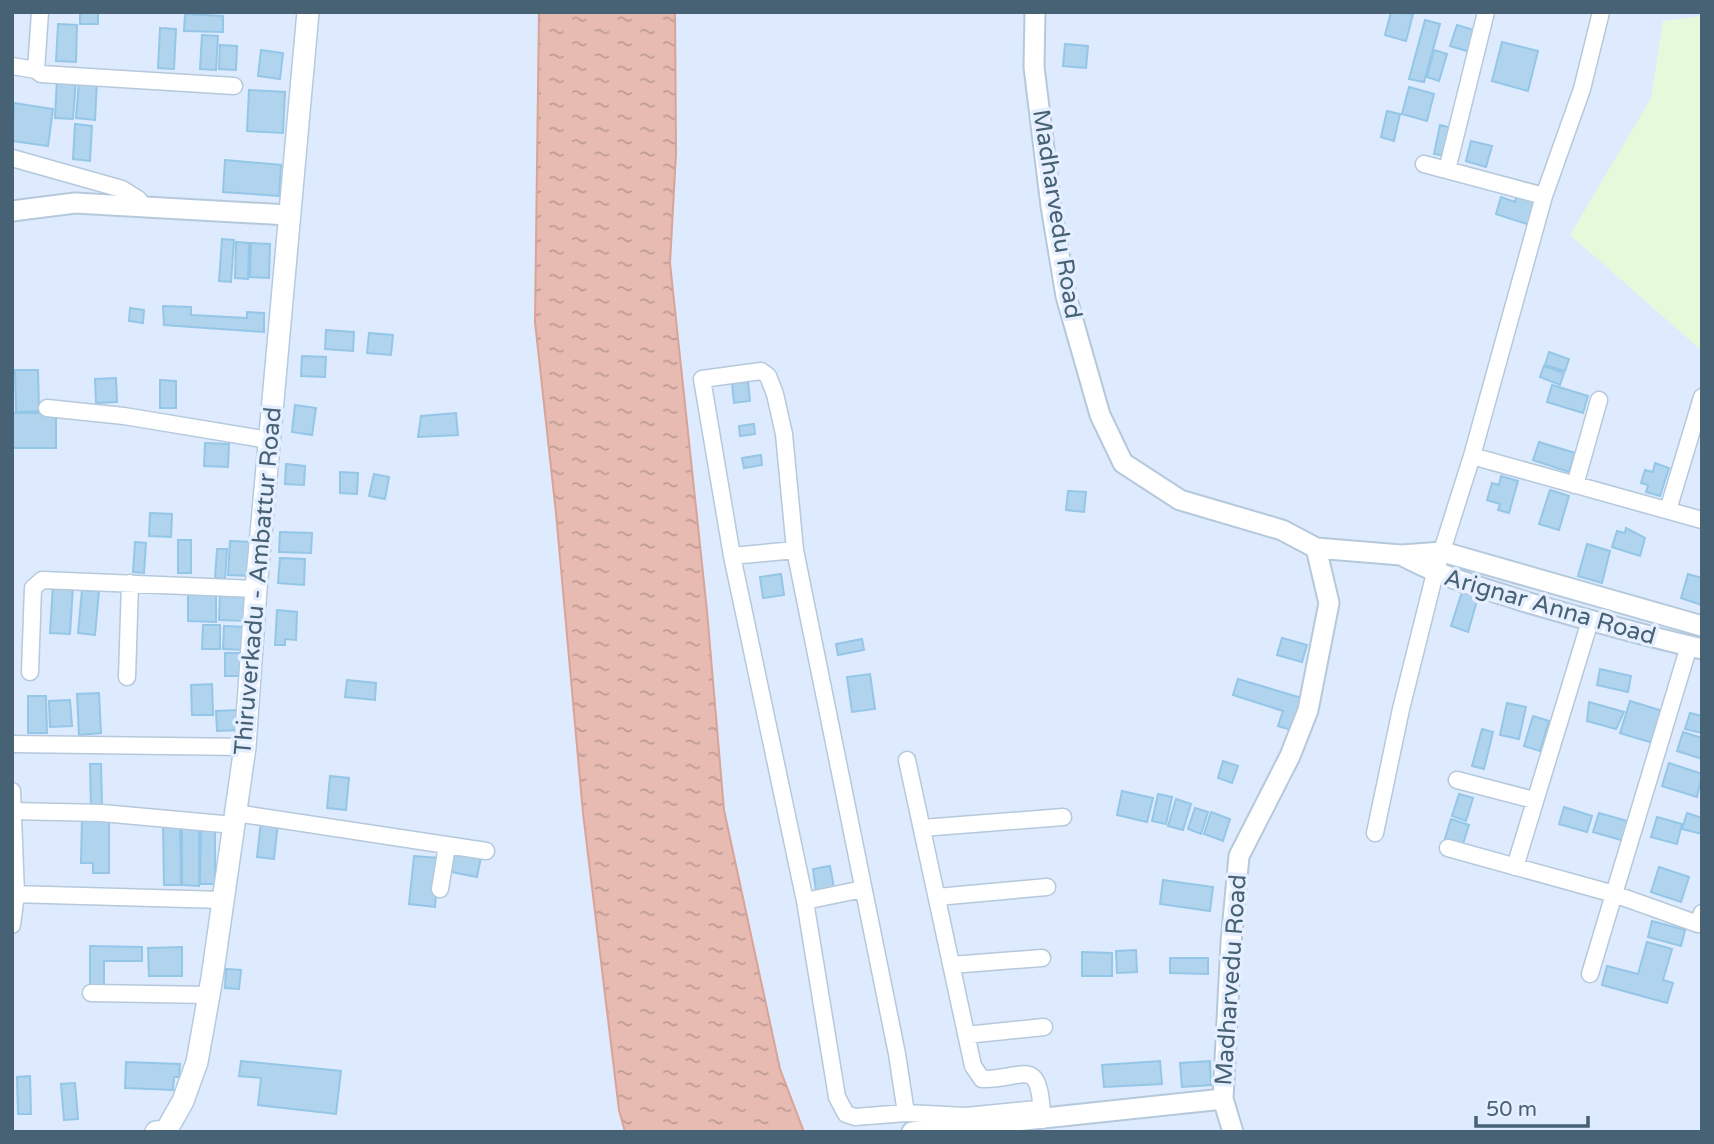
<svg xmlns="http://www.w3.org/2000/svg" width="1714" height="1144" font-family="'Varela Round',sans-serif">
<defs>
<pattern id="water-ripples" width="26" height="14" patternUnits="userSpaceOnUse" patternTransform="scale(1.75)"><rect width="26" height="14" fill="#e7bbb2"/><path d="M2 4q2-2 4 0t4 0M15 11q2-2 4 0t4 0" fill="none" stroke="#bd9b95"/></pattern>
</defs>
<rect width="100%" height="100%" fill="#deeafd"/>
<!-- education -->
<path fill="#e6f9db" d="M1702,16V351L1570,235L1651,98L1663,21Z"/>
<!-- water -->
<path fill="url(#water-ripples)" stroke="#d9a398" stroke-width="2" d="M539,12H675L676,153L670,263L707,611L724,810L780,1069L804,1132H625L619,1110L583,813L556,513L535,322Z"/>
<!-- building -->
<path fill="#b1d4ee" stroke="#94c6e7" stroke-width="2" d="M80,12H98V24H80Z
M1391,12L1413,14L1406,41L1385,35Z
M185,14L223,16V32L184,31Z
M1425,20L1440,24L1424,82L1409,79Z
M58,24L77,25L76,62L56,61Z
M1457,25L1480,32L1474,53L1450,46Z
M160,28L176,29L174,69L158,68Z
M202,35L218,36L216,70L200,69Z
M1502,42L1538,51L1528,91L1492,81Z
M1065,44L1088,46L1086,68L1063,66Z
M220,45L237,46L236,70L219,69Z
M261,50L283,53L280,79L258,76Z
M1434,50L1447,54L1439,81L1427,77Z
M57,78L76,79L73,119L55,118Z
M79,80L97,81L95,120L76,118Z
M1409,87L1434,94L1427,121L1402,114Z
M249,90L285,92L283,133L247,131Z
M14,103L53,109L48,146L12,141Z
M1387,111L1400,114L1394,141L1381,137Z
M75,124L92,126L90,161L73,159Z
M1440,125L1452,128L1447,156L1434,154Z
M1471,141L1492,146L1486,167L1466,161Z
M225,160L281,165L279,196L223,192Z
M1517,194L1539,201L1530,225L1496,214L1501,197L1515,202Z
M222,239L234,240L231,282L219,281Z
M236,242L249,243L248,279L235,278Z
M251,243L270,244L269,278L250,277Z
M163,306L191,307V315L247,318V312L264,313V332L164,325Z
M130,308L144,310L143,323L129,321Z
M326,330L354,332L353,351L325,349Z
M369,333L393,335L391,355L367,353Z
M1549,352L1569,359L1565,371L1545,365Z
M302,356L326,357L325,377L301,376Z
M1544,366L1564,373L1560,385L1540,377Z
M15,370H38L39,411L16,412Z
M116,378L117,402L96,403L95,379Z
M160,380L176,381V408H160Z
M748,382L750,401L734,403L732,383Z
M1552,385L1588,396L1583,413L1547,402Z
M295,405L316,408L312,435L292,432Z
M12,413H56V448H12Z
M456,413L458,435L418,437L421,416Z
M754,424L755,434L740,436L739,426Z
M1539,442L1575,453L1569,472L1533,460Z
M205,443L229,444L228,467L204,466Z
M761,455L762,465L744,468L742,458Z
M1655,463L1669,468L1660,496L1646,492L1648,485L1641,483L1645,470L1653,472Z
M286,464L305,466L304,485L285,484Z
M340,472L358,473L357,494L340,493Z
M374,474L389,477L385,499L369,496Z
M1501,476L1518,481L1509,513L1498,510L1500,504L1487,500L1492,483L1499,485Z
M1550,490L1569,496L1559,530L1539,524Z
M1068,491L1086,492L1084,512L1066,510Z
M150,513L172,514L171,537L149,536Z
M1626,528L1645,538L1640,556L1612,547L1617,531L1625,533Z
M280,532L312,533L311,553L279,552Z
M178,540H191V573H178Z
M230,541L254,542L252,576L228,575Z
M135,542L146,543L144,573L133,572Z
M1587,544L1610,551L1602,583L1578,576Z
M217,549H227L225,579L215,578Z
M280,558L305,559L304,585L278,583Z
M781,574L784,595L763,598L760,577Z
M1688,574L1702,578V605L1681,598Z
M53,585L73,586L70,634L50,633Z
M1463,589L1479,594L1468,632L1451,626Z
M82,590L99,591L95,635L78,633Z
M188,590L216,594V622L188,621Z
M220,593L247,594L246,621L219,620Z
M277,610L297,612L296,640L285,639V645H275Z
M203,625H220V649H202Z
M224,626L246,627L245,650L223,649Z
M1282,638L1307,645L1302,662L1277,655Z
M862,639L864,650L838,655L836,644Z
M225,653H242L241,676H225Z
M1600,669L1631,676L1628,692L1597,685Z
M870,674L875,709L852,712L847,677Z
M1238,679L1305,699L1295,731L1278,726L1283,711L1233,695Z
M347,680L376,683L375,700L345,697Z
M212,684L213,715H192L191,685Z
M99,693L101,733L79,735L77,694Z
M28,696H46L47,733H28Z
M70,700L72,726L50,727L49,701Z
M1630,701L1666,712L1656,744L1620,733Z
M1589,702L1624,712L1616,729L1587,721Z
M1507,703L1526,707L1519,739L1500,735Z
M238,710L239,730L217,731L216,711Z
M1690,713L1702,716V733L1685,729Z
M1533,716L1549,721L1540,751L1524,746Z
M1482,729L1493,732L1484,769L1472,766Z
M1683,732L1702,738V759L1677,751Z
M1223,761L1238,766L1232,783L1218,778Z
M1669,763L1702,774L1697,797L1662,786Z
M90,764H101L102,806L91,807Z
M330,776L349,778L346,810L327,808Z
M1122,791L1153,798L1147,822L1117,815Z
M1158,794L1172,797L1166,824L1152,821Z
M1459,794L1473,798L1466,821L1452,816Z
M1176,799L1191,804L1183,830L1168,826Z
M1564,807L1592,816L1587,832L1559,824Z
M1195,808L1208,812L1201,834L1188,829Z
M1211,812L1230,819L1223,841L1204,834Z
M1599,813L1634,823L1628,842L1593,832Z
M1687,813L1702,818V834L1682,829Z
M1657,817L1682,824L1677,844L1651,837Z
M82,818H109V873H93V863H81Z
M1451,819L1469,825L1461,850L1443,845Z
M261,821L278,823L274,859L257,857Z
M163,825H180L181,885H164Z
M182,828H199V886L182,885Z
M201,829L215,830V884H200Z
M455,852L481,857L477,877L451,872Z
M414,856L439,858L435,907L409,904Z
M830,866L834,888L816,891L813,869Z
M1659,867L1689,877L1681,902L1651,892Z
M1163,880L1213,887L1210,911L1160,904Z
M1652,921L1685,930L1681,946L1648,937Z
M1647,942L1672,949L1663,980L1673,983L1667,1003L1602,985L1607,966L1638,974Z
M90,946L142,947V961H104V990L90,989Z
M182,947V976H149L148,948Z
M1136,950L1137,972L1117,973L1116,951Z
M1082,952L1112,953V976H1082Z
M1170,958H1208V974L1170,973Z
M226,969L241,970L239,989L225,988Z
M241,1061L341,1071L336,1114L258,1105L261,1078L239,1076Z
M1160,1061L1162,1084L1104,1087L1102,1065Z
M1210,1061L1211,1085L1182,1087L1180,1063Z
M126,1062L180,1064L179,1077H174L173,1090L125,1088Z
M30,1076L31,1114H18L17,1077Z
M75,1083L78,1119L64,1120L61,1084Z"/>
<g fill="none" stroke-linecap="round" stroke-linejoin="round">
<!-- minor casing -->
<g stroke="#b5c9dc" stroke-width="19">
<path id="minor" d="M40,12L36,70L41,74L234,86
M12,66L36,70
M12,158L122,189L138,199L145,208
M1424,164L1544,196
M1447,170L1486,12
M47,408L124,416L269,440
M1472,456L1702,520
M1575,485L1599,400
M1668,510L1702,397
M732,556L795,550
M1689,646L1614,894L1698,924L1702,913
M30,672L33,588L42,580L256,589
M127,677L130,583
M12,744L245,747
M907,760L973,1066L982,1079C1024,1080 1038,1054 1042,1113
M1457,780L1534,800
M12,791L16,894L12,925
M12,811L102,813L234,825
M236,813L486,851
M922,828L1063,817
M1375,833L1401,709L1435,573L1472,456L1544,196L1582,89L1601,12
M1448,848L1614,894L1590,974
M1515,867L1590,621
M440,889L447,846
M12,894L223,900
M937,897L1047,887
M805,901L863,889
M951,965L1042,958
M91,993L209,995
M966,1035L1044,1027
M906,1113L897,1054L795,550L784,434L775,394L768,376L761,371L702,379L732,556L805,901L837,1097L846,1114L855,1117L906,1113L966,1116L1037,1109L1042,1113V1120"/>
</g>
<!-- tertiary casing -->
<g stroke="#b5c9dc" stroke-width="23">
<path id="tertiary" d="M1035,12L1034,67L1051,206L1066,296L1100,415L1123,463L1180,500L1282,530L1316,548L1329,603L1308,710L1290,756L1239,856L1231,942L1223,1099L1233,1132
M12,211L75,203L288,215
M1316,548L1401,555L1443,552L1702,626
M1401,555C1441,577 1483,588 1526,602C1584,619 1643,635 1702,649
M912,1132L1223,1099"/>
</g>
<!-- secondary casing -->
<g stroke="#b3cbe1" stroke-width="24">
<path id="secondary" d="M156,1132L166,1131L183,1101L197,1062L212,978L245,747L256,589L308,12"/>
</g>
<!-- minor -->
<use href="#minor" stroke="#fff" stroke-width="16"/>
<!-- tertiary -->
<use href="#tertiary" stroke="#fff" stroke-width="19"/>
<!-- secondary -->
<use href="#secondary" stroke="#fff" stroke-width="21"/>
</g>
<g text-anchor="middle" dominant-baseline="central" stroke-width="7" stroke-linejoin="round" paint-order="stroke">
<!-- street labels -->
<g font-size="24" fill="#466274" stroke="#e5efff">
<text transform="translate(1057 214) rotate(81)">Madharvedu Road</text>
<text transform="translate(258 581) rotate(-85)">Thiruverkadu - Ambattur Road</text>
<text transform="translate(1550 607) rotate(16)">Arignar Anna Road</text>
<text transform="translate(1231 980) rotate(-86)">Madharvedu Road</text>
</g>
</g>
<!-- border -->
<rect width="1714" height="1144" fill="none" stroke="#466274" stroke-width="28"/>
<!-- scale -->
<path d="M1476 1116v10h112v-10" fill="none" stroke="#466274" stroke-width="3.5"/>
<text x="1486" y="1116" font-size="21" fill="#466274" stroke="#e5efff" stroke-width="5" paint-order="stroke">50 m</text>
</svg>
